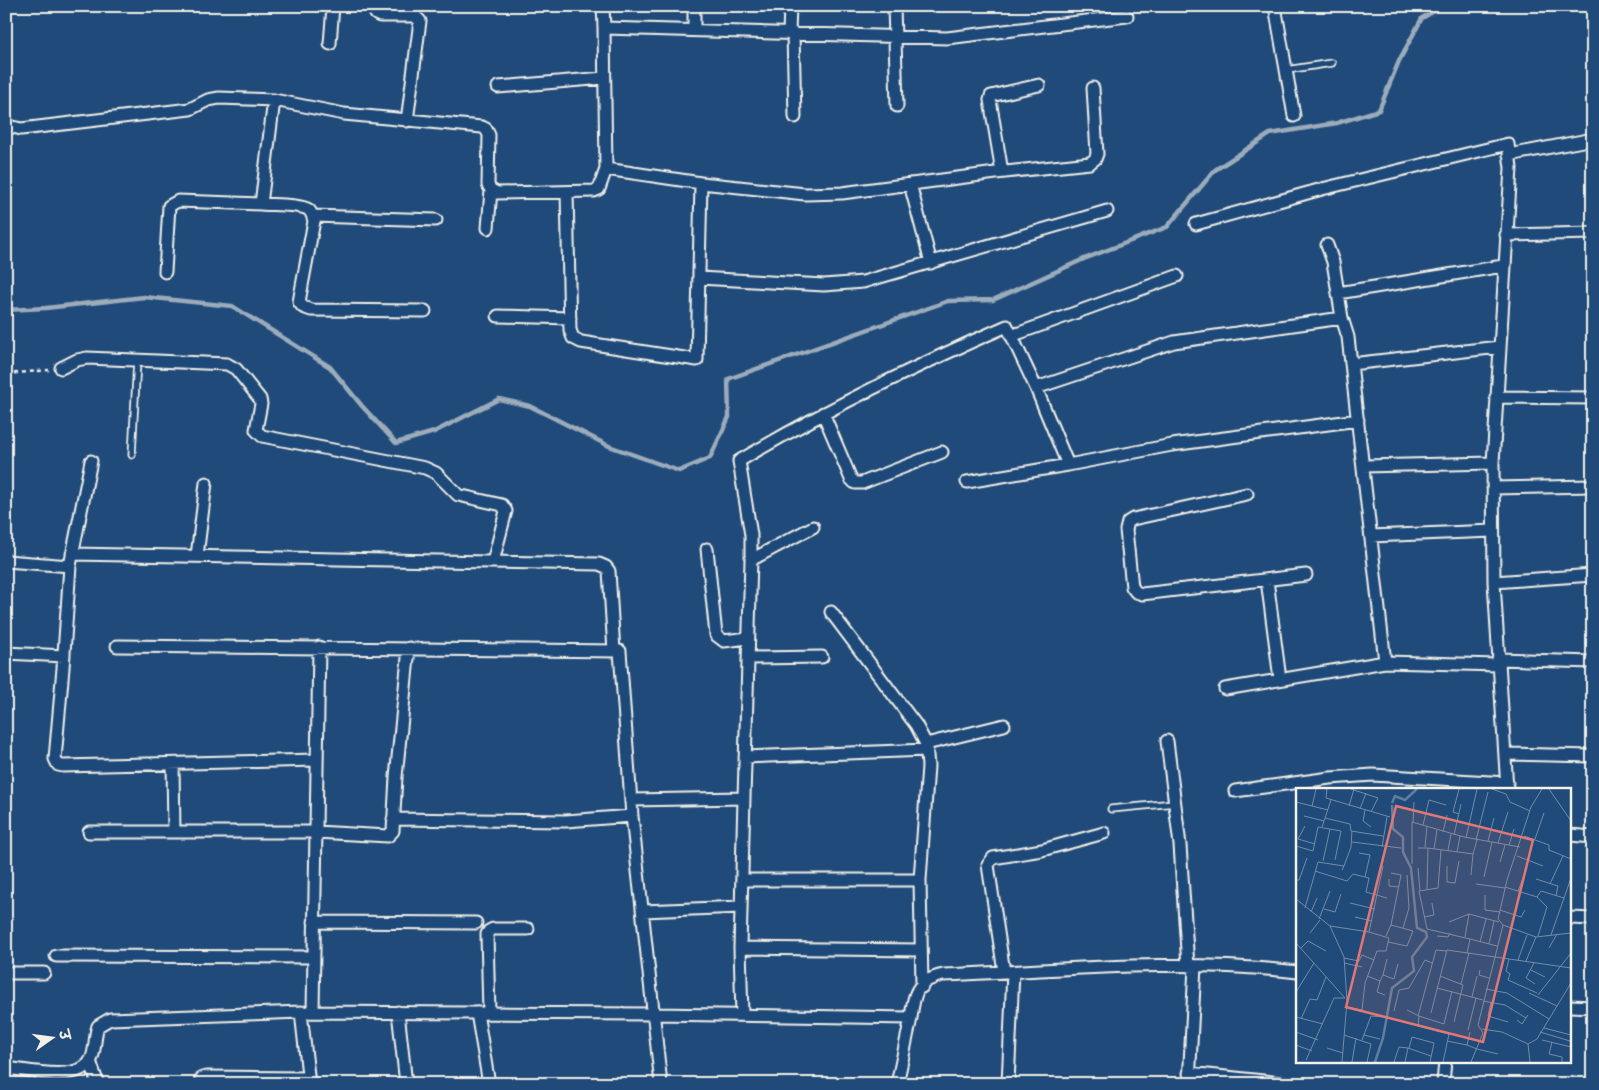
<svg xmlns="http://www.w3.org/2000/svg" width="1599" height="1090" font-family="'Indie Flower','Playpen Sans Deva',sans-serif">
<rect width="100%" height="100%" fill="#1f4a7a"/>
<filter id="ink" filterUnits="userSpaceOnUse"><feTurbulence type="fractalNoise" baseFrequency=".02" numOctaves="2"/><feDisplacementMap in="SourceGraphic" scale="10" xChannelSelector="R" yChannelSelector="G"/><feConvolveMatrix kernelMatrix="1 2 1 2 8 2 1 2 1" color-interpolation-filters="sRGB"/></filter>
<g filter="url(#ink)">
<g fill="none" stroke-linecap="round" stroke-linejoin="round">
<!-- stream -->
<path stroke="#9cacbb" stroke-width="4.5" d="M6,310L46,308L144,297L232,306L330,367L362,406L396,443L434,432L499,399L530,406L609,446L679,471L710,458L729,417L728,379L948,301L993,300L1084,259L1167,227L1215,170L1270,134L1337,123L1379,110L1399,61L1422,18L1443,6"/>
<!-- lane casing -->
<g stroke="#f4f1e8" stroke-width="9">
<path id="lane" d="M1286,70L1332,63
M132,455L137,360
M1111,809L1175,803"/>
</g>
<!-- street casing -->
<g stroke="#f4f1e8" stroke-width="15">
<path id="street" d="M373,6L376,14L380,16H415L420,21L407,121
M603,6L604,28L947,38L1127,16
M694,6V30
M894,6L897,106
M1275,6L1294,116
M789,33L790,6
M793,33L795,117
M330,44L333,6
M498,87L604,78
M6,121L9,126L21,129L190,109L208,100L219,98L274,100L344,114L482,127L486,129L489,135L488,185L491,190L497,193L594,191L599,189L606,169L604,28
M1509,155L1593,139
M1002,172L990,100L991,96L1039,85
M701,183L805,194L842,193L996,173L1090,163L1095,159L1097,154L1093,88
M910,184L931,263
M567,192L570,330L573,338L581,342L697,360L701,183L606,169
M261,204C272,205 301,204 309,210C312,213 313,217 314,221L299,302L303,307L311,310L425,311
M313,216L436,220
M1196,224L1322,189L1508,144L1511,168L1493,463L1494,582L1507,789
M488,228L491,190
M1506,235L1593,233
M165,272L169,206L178,201L261,204L274,100
M699,278L824,285L863,282L1107,211
M1338,293L1503,266
M498,316L570,318
M1342,318L1348,337L1385,662L1498,665
M1011,336L1177,276
M1351,364L1499,347
M61,368L77,360L87,358L227,364L236,369L260,399L261,404L256,430L262,436L425,468L436,473L458,495L502,505L506,511L493,562
M1036,388L1174,342L1342,318L1333,262L1327,245
M1496,397L1593,398
M823,413L851,479L855,483H862L942,452
M1363,466L1493,463
M967,482L1068,465
M1493,488L1593,486
M1247,494L1133,519L1128,522L1126,530L1132,587L1136,592L1142,594L1306,575
M1371,536L1493,531
M707,549L716,635L724,641L748,638
M72,554L599,564L606,567L609,571L614,651
M197,556L206,483
M751,560L813,527
M6,561L70,566L91,461
M70,566L63,668L55,759L58,765L63,766L317,760
M1267,580L1280,679
M1494,582L1593,575
M831,612L916,725L926,744L928,766L920,880L922,987
M117,646L620,651L632,816L661,1084
M6,653L64,656
M748,658L822,657
M1498,659L1593,662
M1225,689L1385,662
M1167,741L1180,845L1188,966
M926,744L1004,725
M1505,754L1593,756
M745,757L927,750
M173,764L174,832
M1235,791L1330,778L1373,775L1507,783
M744,798L751,560V535L739,461C825,410 915,366 1007,326L1036,388L1068,465L1172,445L1358,420
M631,800L744,798L740,948L742,1015
M393,819L566,821L632,816
M89,832H316L388,836L393,831L396,777L409,648
M1570,835L1593,837
M742,880H920
M643,911L741,907
M1570,918L1593,919
M314,922L476,923
M740,948L921,950
M56,956L314,957
M1004,972L988,865L993,858L1042,850L1104,833
M6,973H44
M1570,1006L1593,1007
M301,1012L309,1084
M313,1012L319,647
M398,1012L406,1084
M477,1013L488,1078
M489,1013L487,934L489,931L493,929H528
M90,1061L98,1084
M6,1068C28,1070 78,1083 91,1060C96,1050 94,1037 98,1026L110,1019L301,1012L654,1014L911,1018C914,993 916,981 943,975C1061,970 1180,958 1298,972
M1189,1073L1291,1084
M199,1084L202,1078L207,1077L308,1078
M897,1084L911,1018
M1008,1084L1013,972
M1189,1084L1195,966
M1443,1084L1445,1061"/>
</g>
<!-- path -->
<path stroke="#f4f1e8" stroke-width="2.5" stroke-dasharray="4 4" stroke-linecap="butt" d="M6,374L49,370"/>
<!-- lane -->
<use href="#lane" stroke="#1f4a7a" stroke-width="5.5"/>
<!-- street -->
<use href="#street" stroke="#1f4a7a" stroke-width="11"/>
</g>
</g>
<!-- overview -->
<g transform="translate(1296 788)">
<rect width="275" height="275" fill="#1f4a7a"/>
<path fill="none" stroke="#627e9d" stroke-width="2.5" d="M96,15L99,8L109,12L121,1M79,274L87,250L96,200L118,183L116,169L131,149L130,144L121,140L115,80L107,64V49L97,41L96,17"/>
<path fill="none" stroke="#748da6" stroke-width="1" d="M31,1L30,10L94,29M55,1L82,10L75,24M163,1L157,24L163,26M196,1L210,6L214,14L234,23M253,1L275,33M0,14L32,22M16,18L20,1M53,18L58,1M64,21L70,5M69,22L67,33L75,39M8,28L28,33M29,30L54,36L55,43L87,48M117,34L118,14M127,37L133,12L150,17M9,38L2,51L19,56M26,39L35,12M147,44L151,27M158,47L165,16M228,48L253,57V62L275,71M170,50L181,1M239,51L248,25M180,52L192,4M192,53L198,30M56,54L105,60M202,55L212,24M213,57L218,41M0,58L17,63L22,39L45,43L39,72M86,59L91,29M129,59L131,38M122,60H132L131,101M132,60L177,66L181,52M138,61L141,42M145,62L142,100L123,103L131,141L174,151M152,62L155,46M161,64L164,48M63,65L74,67L69,89M221,68L247,78M27,73L34,41M204,74L209,57M116,76V34L168,49L224,59M48,78L55,59L56,43M151,78V94L159,95L163,73M122,80L124,103M19,83L51,93L57,86L73,90L70,104L91,110M175,87L177,66M188,89L196,54M93,91V98L103,99M240,91L262,98L260,108M0,92H3L11,70M180,96L209,100M254,96L267,68M209,99L241,109L245,103L268,110M222,103L231,80M189,107V122L204,124M241,109L251,119L242,148M0,111L34,138L48,169L51,213L46,274M54,115L79,121M9,120L22,74L48,78L46,82M28,121L39,124L45,106M204,122L225,129L229,122M15,124L21,110M59,129L76,133M128,129L138,127L136,115M23,131L34,103M153,134L173,126L203,134M95,137L105,87L95,85M207,137L240,149L275,145M34,138L73,144L87,78M107,140L113,120L111,87M14,145L24,132M255,147L275,90M90,148L95,137L117,143L111,158L92,154M141,148L152,149L154,145M169,149L173,126M184,154L190,131M0,155L49,210M193,156L198,133M5,160L12,153L30,163M253,160L261,146M171,165L174,151L201,158M48,170L63,173L66,167L78,172M213,171L210,183L214,186L212,192L241,205M222,172L231,147M230,173L240,149M48,175L66,179M238,175L230,190L239,196M184,182L183,187L193,190M235,182L249,189M87,187L91,171M71,188L84,193L81,204L89,207M144,188L167,197L158,234M84,193L87,187L98,191L102,176M165,196L173,165M141,200L187,212M190,201L211,205L253,231M0,204L18,175M233,205L261,218M242,207L275,165M176,209L181,188M187,213L209,217L230,230M195,214L192,228L212,234M50,219L66,222L69,195L81,163H90L93,150L73,144M111,222L123,228L122,238L153,246L147,274M98,223L103,202L113,200L129,172L136,175M135,225L151,162L275,180M122,228L140,162L151,163M123,228L148,236L156,203M0,229L27,236M5,231L14,211L21,212L30,189M221,232L226,236L232,227M248,240L275,247M186,241L206,244L232,256L234,274M172,242L180,210M0,244L22,252M174,244L171,257L181,261M244,244L274,253M48,247L75,256L71,274M68,247L84,251M66,252L75,228L88,229M246,252L275,259M151,253L171,257M256,254L253,266L266,269V274M232,256L241,251L275,195M0,257L16,263M31,260L47,265M113,260L116,249L138,255L134,274M181,261L202,266M10,272L38,210H49M56,274L60,250M98,274L103,259L112,260M109,274L112,260L135,268M175,274L187,245L182,237L207,137L202,131L211,92L235,19L246,1"/>
<path fill="#e27875" fill-opacity="0.15" stroke="#e27875" stroke-width="2.5" d="M100,18L237,52L187,254L50,219Z"/>
<rect width="275" height="275" fill="none" stroke="#f4f1e8" stroke-width="2.5"/>
</g>
<!-- margin -->
<rect width="1599" height="1090" fill="none" stroke="#1f4a7a" stroke-width="25"/>
<rect x="12" y="12" width="1574" height="1065" fill="none" stroke="#f4f1e8" stroke-width="2" filter="url(#ink)"/>
<!-- north arrow -->
<g transform="translate(52 1038) rotate(76)" stroke="#1f4a7a" stroke-width="4" paint-order="stroke">
<path d="M0-4L9 19L0 12L-9 19Z" fill="#f4f1e8"/>
<text y="-8" font-size="14" font-weight="bold" text-anchor="middle" fill="#f4f1e8">उ</text>
</g>
</svg>
